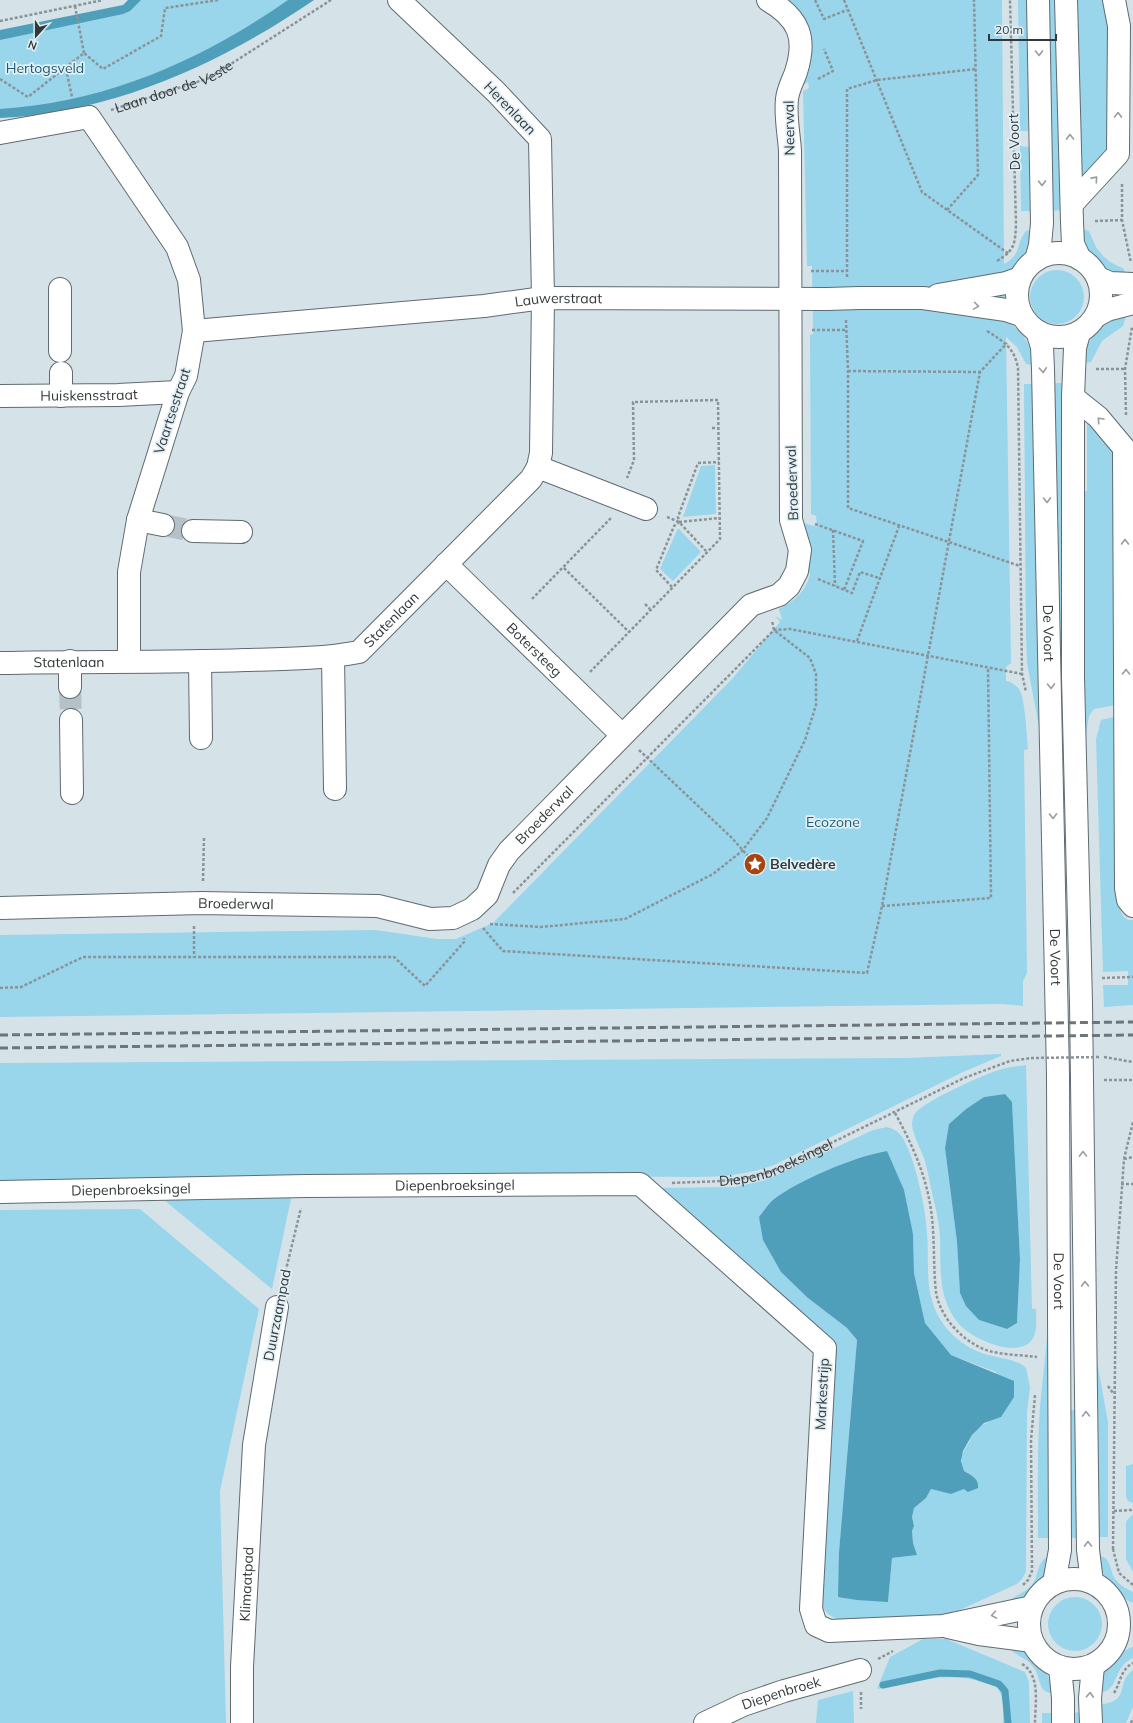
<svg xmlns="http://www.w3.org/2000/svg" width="1133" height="1723" font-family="Mulish,sans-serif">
<rect width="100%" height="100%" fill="#d5e3e9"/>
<!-- green -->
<path fill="#99d5eb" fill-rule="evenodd" d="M133,0H298L240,37L111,95L0,114V34L124,9Z
M784,0H1002L1004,264C1022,255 1016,242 1026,231L1035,229C1029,251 1024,262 1004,274L1005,320C1021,330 1034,346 1032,365L1026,364L1017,347L1006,337L1011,663L1006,667V681C1011,682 1015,684 1019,689C1025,697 1027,737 1028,749L1024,750L1027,973L1023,981V1006L1002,1004L0,1017V935L376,930L437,939H456L493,923L732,679L780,622L775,616L782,620L779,609C794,602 808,589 810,573L806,571L800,522L817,527L816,516L811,514L810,335L813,334L812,266H807L803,91L809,88L808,82L800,87Z
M1018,0H1034L1036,95H1028V131H1020Z
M1045,0H1061L1065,210L1048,211Z
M1073,0H1106L1107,22L1112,36V148L1080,180Z
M1020,146L1029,147L1030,211H1021Z
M1080,228L1089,231L1096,247L1103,256L1110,262L1124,269L1126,278C1094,267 1089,261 1080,228Z
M1030 297a27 27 0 1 1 54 0a27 27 0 1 1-54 0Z
M1126,316L1123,326L1102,341L1091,362L1081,364C1090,335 1096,324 1126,316Z
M1050,383H1067L1063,647L1056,635Z
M1024,384H1036L1040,732L1027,663L1026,634Z
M1087,420L1116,450V705L1094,709L1089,716L1086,735L1080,492L1087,491Z
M715,465L716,514L683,517L701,466Z
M678,528L701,552L673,581L660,569Z
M1114,717L1117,719L1119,907L1123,916L1128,920H1133V1005L1104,1007L1103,985H1128V971L1103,972L1096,739L1101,720Z
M1001,1054V1056L963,1072L774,1165C732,1181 684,1176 640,1177L0,1181V1063L906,1058Z
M1026,1065L1032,1309H1036C1036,1319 1038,1333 1031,1341C1015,1359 970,1338 958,1323C937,1297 941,1266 940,1236C939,1223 936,1209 933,1197C930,1184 928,1171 924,1158C920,1148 913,1135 912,1124C912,1121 913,1118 914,1115C921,1102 987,1073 1002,1069C1010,1067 1018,1066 1026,1065ZM1005,1094L1012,1102L1020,1259L1017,1323L1007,1329L979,1320L960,1293L957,1242L945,1148L949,1124L966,1109L984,1097Z
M887,1127C893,1129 898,1131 902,1137C915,1156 926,1210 927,1233C929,1254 926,1276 931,1297C938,1327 963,1350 993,1356C1004,1359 1018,1360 1026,1368L1030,1387L1027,1413L1026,1572L1022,1579L1017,1584L942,1618L839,1620C827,1615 821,1609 819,1596L836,1359L835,1348L654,1188L735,1187L766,1180L873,1130ZM887,1151L913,1234L914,1273L925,1323L951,1355L996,1372L1001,1417C990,1420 979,1425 972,1436C970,1438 970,1442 968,1444C961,1455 960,1459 964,1471L975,1477L964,1489L951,1494L931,1489L926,1498L914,1508L912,1517L914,1526L912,1531L913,1543L917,1555L892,1558L888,1602L839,1552L857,1340L847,1328L808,1298L797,1185L872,1154Z
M292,1194L272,1289L158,1195Z
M140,1209L259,1309L220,1491L226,1723H0V1210Z
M1048,1309H1050L1053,1538H1038C1038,1494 1037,1450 1040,1407C1043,1374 1048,1342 1048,1309Z
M1093,1339L1108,1422V1537H1095Z
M1071,1410H1075L1082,1538H1066L1068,1421Z
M1133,1464V1503L1128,1501L1126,1497V1466Z
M1133,1514V1572L1126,1559V1523L1127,1520Z
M1097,1556C1112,1556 1109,1569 1115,1579C1120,1585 1126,1589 1133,1592V1603C1113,1594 1103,1577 1097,1556Z
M1047,1557H1053C1048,1571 1042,1593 1027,1599C1021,1601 1014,1601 1008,1602C1015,1595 1025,1593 1032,1585C1039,1576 1036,1564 1047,1557Z
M1048 1624a27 27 0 1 1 54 0a27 27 0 1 1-54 0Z
M923,1639H946L1025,1672L1029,1682L1030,1723H1003C1003,1713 1005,1694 996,1687C993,1685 987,1684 984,1683C949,1670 912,1682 877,1689L890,1657Z
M1008,1646C1013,1647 1019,1647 1024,1649C1041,1656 1050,1677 1053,1693C1038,1694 1041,1677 1034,1668C1027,1657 1014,1656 1008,1646Z
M1133,1647V1658C1111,1668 1121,1691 1098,1693C1100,1687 1101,1680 1103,1674C1107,1663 1122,1650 1133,1647Z
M1133,1670V1707L1126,1723H1097L1098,1705C1133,1701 1114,1684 1133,1670Z
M853,1691L854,1723H816L818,1700Z
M1085,1712V1723H1070V1713Z
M1042,1713H1055V1723H1042Z"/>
<!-- water -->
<path fill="#4f9fba" d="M128,0H141L130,11L123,14L0,40V30L123,5Z
M288,0H314C222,63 113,113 0,118V109C105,103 203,60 288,0Z
M1005,1094L1012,1102L1020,1259L1017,1323L1007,1329L979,1320L966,1306L960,1293L957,1242L945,1148L949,1124L966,1109L984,1097Z
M887,1151L904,1190L913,1234L914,1273L925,1323L951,1355L1014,1381V1397L1001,1417L984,1423L972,1435L963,1451L961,1461L964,1471C971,1475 979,1478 978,1488L968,1492L964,1489L951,1494L931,1489L926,1498L914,1508L912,1517L914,1526L912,1531L913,1543L917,1555L892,1558L888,1602L857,1600L838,1597L839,1552L857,1340L847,1328L808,1298L781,1272L763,1240L759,1217C764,1211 768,1204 773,1200C797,1181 856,1156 887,1151Z"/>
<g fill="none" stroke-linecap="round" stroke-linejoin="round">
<!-- stream -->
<path stroke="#4f9fba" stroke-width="7" d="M883,1685L940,1673L970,1674L999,1684L1005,1691L1008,1723"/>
<!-- minor-tunnel -->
<path stroke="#b5c1c6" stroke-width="22" stroke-dasharray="22 11" stroke-linecap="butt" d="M163,525L193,531
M70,687L71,720"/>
<!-- minor casing -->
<g stroke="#5f6b70" stroke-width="24">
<g id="minor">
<path d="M1066,0L1072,222L1073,244L1080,259"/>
<path d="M0,133L89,117L177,247L189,280L194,331L186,376L178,392L138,520L129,572V661"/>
<path d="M1072,204L1118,154L1119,26L1114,0"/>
<circle cx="1059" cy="295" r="42"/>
<path d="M1036,260L1040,245L1042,223L1038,0"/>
<path d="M1098,278L1110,283L1133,284"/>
<path d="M60,289V351"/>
<path d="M938,295L1006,283L1020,278"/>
<path d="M860,298H923L1006,310L1021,315"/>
<path d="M1096,316L1107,310L1133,303"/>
<path id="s3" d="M194,331L484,306L543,298L827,299"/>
<path id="s4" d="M1037,331L1042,347L1043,369L1058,1075L1060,1550L1054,1583"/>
<path d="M1079,333L1075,348L1073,397V677L1081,1003L1088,1550L1092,1582"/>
<path d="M61,373V396"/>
<path id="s5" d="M0,396L118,395L178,392"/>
<path d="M1073,397L1098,417L1124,448L1126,888L1128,900L1133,906"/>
<path d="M538,467L646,509"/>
<path d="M138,520L163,525"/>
<path d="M193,531L241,532"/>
<path id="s6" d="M446,564L622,735"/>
<path d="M333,657L335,789"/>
<path d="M70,661V687"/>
<path d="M200,661L201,738"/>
<path id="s7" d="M0,663C82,661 163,663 245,660C283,659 322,659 359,652L531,479L538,467L541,453L543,298L540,139L496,92L399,0"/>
<path d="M71,720L72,793"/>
<path id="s8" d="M0,908L202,903L378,906L430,919L453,918L472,909L487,895L499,865L509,851L751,605L779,595L789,586L797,571L800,550L791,520L790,151C789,134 785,116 787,99C788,89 793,81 796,72C807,38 799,18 768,0"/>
<path id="s9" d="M0,1192L306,1186L640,1184L825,1348L811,1609L816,1625L829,1631L943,1626L1032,1607"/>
<circle cx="1074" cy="1624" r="45"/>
<path d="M948,1627L979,1634L1032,1641"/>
<path d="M1060,1667L1063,1698V1723"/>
<path id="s10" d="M242,1723V1667L254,1445L277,1307"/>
<path id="s11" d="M705,1723L743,1705L784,1691L860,1670"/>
<path d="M1091,1723L1090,1698L1093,1666"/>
</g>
</g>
<!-- path -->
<g stroke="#8a9498" stroke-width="2.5" stroke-dasharray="3 2" stroke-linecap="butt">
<path d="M815,0L824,19L847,10"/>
<path d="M844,0L922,192L1009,254"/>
<path d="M75,6L84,53"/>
<path d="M0,21L103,0"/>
<path d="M66,69L72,97"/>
<path d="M0,79L28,97L84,53L103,69L161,36L165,8L218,0"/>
<path d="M818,79L833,71L824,49"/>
<path id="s1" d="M111,110L209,78L331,0"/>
<path d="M1122,184V220L1131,263"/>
<path d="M947,210L978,175L974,0"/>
<path d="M1095,221L1122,220"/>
<path d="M997,261C1015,250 1015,244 1016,224L1010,0"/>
<path d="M811,271H847"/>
<path d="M847,277V89L877,80L976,69"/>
<path d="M846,320L848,371V508L1020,566"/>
<path d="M812,330H846"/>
<path d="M987,331C1004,342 1014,347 1018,368L1022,674L1026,692"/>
<path d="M1096,369H1125"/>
<path d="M848,371L980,372"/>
<path d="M1126,415L1125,369L1132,327"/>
<path d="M712,428H718"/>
<path d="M667,517L679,522L706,551"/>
<path d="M679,522L719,518"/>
<path d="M815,524L863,541L844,590"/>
<path d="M833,530L835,586"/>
<path d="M564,568L629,632"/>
<path d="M818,579L852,593L860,572L879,578"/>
<path d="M672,587L656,570L674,526L679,522L678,517L698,463L719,462"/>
<path d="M532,599L611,518"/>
<path d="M645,604L650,609"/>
<path d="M857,641L899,526"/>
<path d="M590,672L720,539L718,400L633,402L634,460L627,478"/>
<path d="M639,750L732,838L755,864"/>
<path d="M203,881L204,837"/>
<path d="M513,893L774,630L790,629L1022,674"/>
<path d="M882,906L991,898L988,668"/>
<path d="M490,924L541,927L625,919L713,874L742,851L767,818L805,740L816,705V674L810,658L774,630L772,621"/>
<path d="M194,926V958"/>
<path d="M483,928L503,951L867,973L882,906L980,372L1007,343"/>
<path d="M1102,978L1133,977"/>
<path d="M0,988L21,987L83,957H394L425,986L464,942V938"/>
<path d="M1104,1057L1133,1062"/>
<path d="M1104,1080H1133"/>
<path d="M895,1113C912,1144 926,1175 931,1210C935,1237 933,1265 936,1292C940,1318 964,1343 989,1351C1004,1355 1022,1355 1037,1357"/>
<path d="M1124,1159L1133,1157"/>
<path id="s2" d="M672,1183C710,1181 740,1183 776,1170L964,1078L1010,1061L1031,1058"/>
<path d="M1121,1184H1133"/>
<path d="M282,1286L301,1208"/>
<path d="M1108,1386L1113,1393"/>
<path d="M1114,1511L1131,1510L1133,1508"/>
<path d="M1113,1549L1116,1270L1124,1159L1133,1122"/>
<path d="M1113,1549L1119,1573L1133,1585"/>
<path d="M1023,1585L1028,1580L1032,1571L1031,1440L1035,1395"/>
<path d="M878,1659L893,1651"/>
<path d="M1022,1664C1041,1675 1035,1704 1035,1723"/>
<path d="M861,1692V1709"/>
<path d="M1114,1693C1121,1682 1120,1670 1133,1663"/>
<path d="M1131,1723L1133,1718"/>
</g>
<!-- minor -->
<use href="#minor" stroke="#fff" stroke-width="22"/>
<!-- rail -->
<path stroke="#6d7579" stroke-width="3" stroke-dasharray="8 4" stroke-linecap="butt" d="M0,1035L1133,1022
M0,1048L1133,1035"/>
<!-- minor-bridge casing -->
<g stroke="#5f6b70" stroke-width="24" stroke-linecap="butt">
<path id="minor-bridge" d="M827,299L860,298"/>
</g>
<!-- path-bridge -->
<path stroke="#8a9498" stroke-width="2.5" stroke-dasharray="3 2" stroke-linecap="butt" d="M1031,1058L1100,1057"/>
<!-- minor-bridge -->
<use href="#minor-bridge" stroke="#fff" stroke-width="22"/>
</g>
<!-- one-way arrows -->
<defs><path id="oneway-chevron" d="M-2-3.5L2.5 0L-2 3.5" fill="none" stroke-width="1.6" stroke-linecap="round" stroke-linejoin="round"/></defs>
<g stroke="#999c9d">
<use href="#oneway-chevron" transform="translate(1039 53) rotate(89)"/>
<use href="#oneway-chevron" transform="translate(1118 115) rotate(-89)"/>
<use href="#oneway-chevron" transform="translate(1070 137) rotate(-91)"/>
<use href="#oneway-chevron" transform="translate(1095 179) rotate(-48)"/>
<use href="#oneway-chevron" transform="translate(1042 183) rotate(89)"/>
<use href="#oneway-chevron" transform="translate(976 306) rotate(9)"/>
<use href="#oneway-chevron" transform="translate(1043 370) rotate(87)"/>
<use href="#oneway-chevron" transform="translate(1100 420) rotate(-133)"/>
<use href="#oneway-chevron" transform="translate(1047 500) rotate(89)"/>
<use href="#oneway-chevron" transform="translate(1125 542) rotate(-90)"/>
<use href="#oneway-chevron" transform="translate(1126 672) rotate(-90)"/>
<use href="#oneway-chevron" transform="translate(1051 686) rotate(89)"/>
<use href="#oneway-chevron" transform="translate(1053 816) rotate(89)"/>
<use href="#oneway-chevron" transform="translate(1083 1154) rotate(-91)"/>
<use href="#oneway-chevron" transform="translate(1085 1284) rotate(-91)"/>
<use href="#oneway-chevron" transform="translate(1086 1414) rotate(-91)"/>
<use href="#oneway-chevron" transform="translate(1088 1544) rotate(-91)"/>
<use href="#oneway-chevron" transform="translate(994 1615) rotate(170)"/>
<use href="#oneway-chevron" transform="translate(1090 1695) rotate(-87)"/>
</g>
<!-- icons -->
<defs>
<g id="sight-disc" transform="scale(1.15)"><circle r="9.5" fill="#a84412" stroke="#e2f0f6"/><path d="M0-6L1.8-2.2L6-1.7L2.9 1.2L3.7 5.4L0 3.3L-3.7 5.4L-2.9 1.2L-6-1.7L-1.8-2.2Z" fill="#fff"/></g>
</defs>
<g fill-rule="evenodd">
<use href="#sight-disc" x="755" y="864"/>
</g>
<g text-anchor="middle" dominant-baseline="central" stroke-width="3.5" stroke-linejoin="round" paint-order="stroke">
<!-- park labels -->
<g font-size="14" fill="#1d5d71" stroke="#e2f0f6">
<text x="45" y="68">Hertogsveld</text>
<text x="833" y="822">Ecozone</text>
</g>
<!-- street labels -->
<g font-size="14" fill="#33393b" stroke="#e2f0f6">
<text stroke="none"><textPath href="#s1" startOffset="67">Laan door de Veste</textPath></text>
<text transform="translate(510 108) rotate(46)">Herenlaan</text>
<text transform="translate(789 128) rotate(-91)">Neerwal</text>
<text transform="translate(1014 142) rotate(-92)">De Voort</text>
<text stroke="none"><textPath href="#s3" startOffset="366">Lauwerstraat</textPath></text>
<text stroke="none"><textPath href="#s5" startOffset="89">Huiskensstraat</textPath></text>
<text transform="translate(172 411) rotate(-72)">Vaartsestraat</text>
<text transform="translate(792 483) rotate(-92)">Broederwal</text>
<text stroke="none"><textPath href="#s7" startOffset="405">Statenlaan</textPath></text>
<text stroke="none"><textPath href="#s4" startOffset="303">De Voort</textPath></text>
<text stroke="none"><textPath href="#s6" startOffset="123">Botersteeg</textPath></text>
<text stroke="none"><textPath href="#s7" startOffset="69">Statenlaan</textPath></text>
<text stroke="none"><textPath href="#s8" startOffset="596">Broederwal</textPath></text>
<text stroke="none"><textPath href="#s8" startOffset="236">Broederwal</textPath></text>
<text stroke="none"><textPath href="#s4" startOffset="627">De Voort</textPath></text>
<text stroke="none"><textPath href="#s2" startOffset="107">Diepenbroeksingel</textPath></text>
<text stroke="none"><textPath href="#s9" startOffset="455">Diepenbroeksingel</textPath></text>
<text stroke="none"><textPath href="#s9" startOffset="131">Diepenbroeksingel</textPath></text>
<text stroke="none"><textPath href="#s4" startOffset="951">De Voort</textPath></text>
<text transform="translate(277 1315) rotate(-79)">Duurzaampad</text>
<text transform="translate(822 1394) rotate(-87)">Markestrijp</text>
<text stroke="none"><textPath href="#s10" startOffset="139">Klimaatpad</textPath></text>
<text stroke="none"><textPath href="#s11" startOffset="82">Diepenbroek</textPath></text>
</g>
<!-- poi labels -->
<g font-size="14" font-weight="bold" fill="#33393b" stroke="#e2f0f6" text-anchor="start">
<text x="770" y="864">Belvedère</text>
</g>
</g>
<!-- north arrow -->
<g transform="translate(36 36) rotate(201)" stroke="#e2f0f6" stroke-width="3" paint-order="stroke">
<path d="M0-3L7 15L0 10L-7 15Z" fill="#33393b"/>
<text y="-6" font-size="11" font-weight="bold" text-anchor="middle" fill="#33393b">N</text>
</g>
<!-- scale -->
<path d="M989 34v6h67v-6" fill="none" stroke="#33393b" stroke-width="2"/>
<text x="995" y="34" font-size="12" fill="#33393b" stroke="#e2f0f6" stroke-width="3" paint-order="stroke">20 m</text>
</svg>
